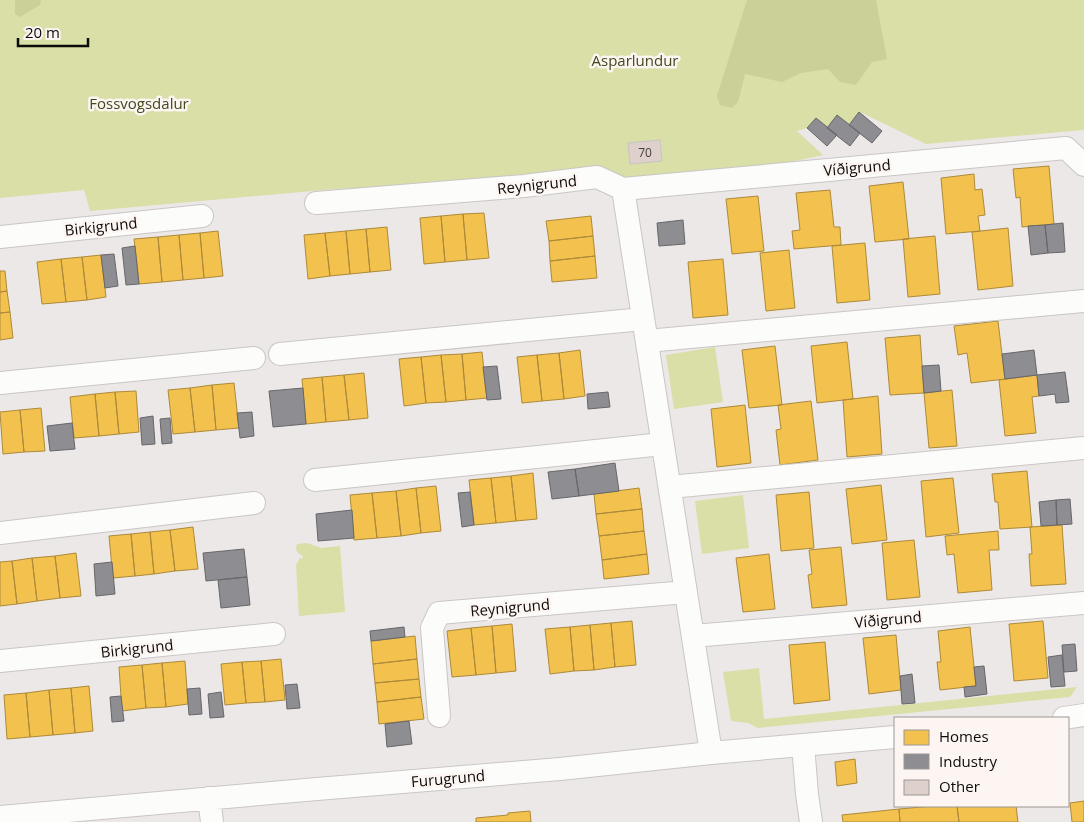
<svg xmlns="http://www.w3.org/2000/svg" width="1084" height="822" font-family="'Open Sans',sans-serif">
<rect width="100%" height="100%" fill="#ece8e7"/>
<!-- green -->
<path fill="#d9dfa7" d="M0,0H1084V130L926,144L860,112L849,125L827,128L816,118L807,128L797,131L823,155L704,181L597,177L335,189L90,211L84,190L0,198Z
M715,347L723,402L674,409L666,355Z
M743,495L749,548L702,554L695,501Z
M307,543L321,548L340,546L345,612L299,616L296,565L300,558L303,559L302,555L299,554L296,550L297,544Z
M759,668L764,719L1077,687L1070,697L758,728L748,723L731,721L723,672Z"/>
<!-- forest -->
<path fill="#cad097" d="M15,0H41L40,5L20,17L15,14Z
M747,0H876L887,59L872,62L856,85L840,82L828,69L801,73L782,82L745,74L738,102L732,108L720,105L717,96Z"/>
<!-- homes -->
<path fill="#f2c14e" stroke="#ad8a3a" d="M1049,166L1054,224L1022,227L1020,197L1016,198L1013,169Z
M974,174L975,190L982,189L985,215L978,216L980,231L946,234L941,178Z
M903,182L909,239L875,242L869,186Z
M830,190L834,227H840L841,245L794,249L792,231L800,230L796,193Z
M758,196L764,251L732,254L726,199Z
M484,213L489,258L467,260L463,214Z
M463,214L467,260L445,262L441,216Z
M441,216L445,262L424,264L420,218Z
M591,216L593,236L549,241L546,221Z
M387,227L391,270L370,272L366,229Z
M1008,228L1013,286L978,290L972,232Z
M366,229L370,272L350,274L346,231Z
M218,231L223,276L204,278L200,233Z
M346,231L350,274L330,276L325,233Z
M200,233L204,278L183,280L179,235Z
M325,233L330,276L308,279L304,235Z
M179,235L183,280L162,282L158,237Z
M593,236L595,256L550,261L549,241Z
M935,236L940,294L908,297L903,239Z
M158,237L162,282L139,284L134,239Z
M865,243L870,300L837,303L832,246Z
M789,250L795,308L766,311L760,253Z
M101,255L106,297L87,300L82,257Z
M595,256L597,278L552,282L550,261Z
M82,257L87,300L66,302L61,259Z
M61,259L66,302L42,304L37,262Z
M723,259L728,315L693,318L688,262Z
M0,271H5L7,291L0,292Z
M7,291L10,312L0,313V292Z
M10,312L13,338L0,340V313Z
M998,321L1005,379L971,383L967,353L958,355L954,326Z
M920,335L924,393L890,395L885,338Z
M847,342L853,399L817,403L811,346Z
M775,346L782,405L749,408L742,350Z
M580,350L585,396L564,399L559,353Z
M482,352L487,398L466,400L462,354Z
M559,353L564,399L542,401L537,355Z
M462,354L466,400L446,402L441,355Z
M441,355L446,402L426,403L421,357Z
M537,355L542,401L522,403L517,357Z
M421,357L426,403L404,406L399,359Z
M364,373L368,418L349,420L344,375Z
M344,375L349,420L326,422L322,377Z
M1037,375L1039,396L1032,397L1036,433L1005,436L999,380Z
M322,377L326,422L306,424L302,379Z
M234,383L239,428L216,430L212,385Z
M212,385L216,430L195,432L190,388Z
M190,388L195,432L173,434L168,390Z
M952,390L957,446L929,448L924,393Z
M136,391L139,432L119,434L115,392Z
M115,392L119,434L99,436L95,394Z
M95,394L99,436L74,438L70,397Z
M878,396L882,454L847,457L843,400Z
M811,401L818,460L780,465L776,430L781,429L778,405Z
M745,405L751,463L717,467L711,409Z
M41,408L45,451L24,452L20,410Z
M20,410L24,452L3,454L0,412Z
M1027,471L1032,527L1000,529L998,502H995L992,474Z
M533,473L537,519L516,521L511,476Z
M511,476L516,521L496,523L491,478Z
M491,478L496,523L474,525L469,480Z
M953,478L959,533L926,537L921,481Z
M881,485L887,540L852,544L846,489Z
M436,486L441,531L421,533L416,488Z
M416,488L421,533L401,536L396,491Z
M639,488L642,509L596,514L594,494Z
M396,491L401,536L377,538L372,493Z
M809,492L814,548L781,551L776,495Z
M372,493L377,538L354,540L350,495Z
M642,509L644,531L599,536L596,514Z
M1062,525L1066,584L1031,586L1029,554H1032L1030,527Z
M193,527L198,569L175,571L170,530Z
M170,530L175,571L154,574L150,532Z
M644,531L647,554L602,560L599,536Z
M998,531L999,550H989L992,590L958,593L954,554L947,555L945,536Z
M150,532L154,574L135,576L131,534Z
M131,534L135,576L113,578L109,536Z
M914,540L920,597L887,600L882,543Z
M841,547L847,605L812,608L808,575L812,574L809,550Z
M76,553L81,596L60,598L55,556Z
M647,554L649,574L604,579L602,560Z
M769,554L775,609L743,612L736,558Z
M55,556L60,598L37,601L32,558Z
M32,558L37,601L17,604L12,561Z
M12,561L17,604L0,606V562Z
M632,621L636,665L615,667L611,623Z
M1043,621L1048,678L1014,681L1009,624Z
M611,623L615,667L594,670L590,625Z
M512,624L516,671L496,673L492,626Z
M590,625L594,670L574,671L570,627Z
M492,626L496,673L476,675L471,628Z
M570,627L574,671L550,674L545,629Z
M970,627L976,686L940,690L937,662H941L938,631Z
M471,628L476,675L452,677L447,631Z
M896,635L901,690L869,694L863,638Z
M415,636L417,659L373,664L371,641Z
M825,642L830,700L794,704L789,645Z
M281,659L285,700L265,702L261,661Z
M417,659L419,679L375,683L373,664Z
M185,661L188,704L166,707L162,663Z
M261,661L265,702L246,703L242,662Z
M242,662L246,703L225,705L221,664Z
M162,663L166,707L146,708L142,665Z
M142,665L146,708L122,711L119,667Z
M419,679L421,697L377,702L375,683Z
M89,686L93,731L75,733L71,688Z
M71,688L75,733L53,735L49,690Z
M49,690L53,735L30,737L26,693Z
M26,693L30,737L7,739L4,695Z
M421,697L424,719L379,724L377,702Z
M855,759L857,783L837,786L835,762Z
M1084,801V822H1072L1070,803Z
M933,806H957L959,822H900L899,809Z
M957,806H1016L1018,822H959Z
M899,809L900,822H843L842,815Z
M530,811L531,822H476V818L508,815V813Z"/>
<!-- industry -->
<path fill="#8d8d92" stroke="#676669" d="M859,112L882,131L872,143L849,125Z
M837,115L860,133L850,146L827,128Z
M816,118L837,135L827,146L807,128Z
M683,220L685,244L659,246L657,223Z
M1063,223L1065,252L1048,253L1045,225Z
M1045,225L1048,253L1031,255L1028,226Z
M135,246L139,284L126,285L122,248Z
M114,254L118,286L105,288L101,255Z
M1034,350L1037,375L1005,379L1002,354Z
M939,365L941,391L924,393L922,366Z
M497,366L501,399L487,400L483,367Z
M1065,372L1069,402L1056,403L1055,394L1039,396L1037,375Z
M303,388L306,424L273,427L269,391Z
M608,392L610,407L588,409L587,394Z
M252,412L254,436L240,438L237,413Z
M153,416L155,444L142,445L140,418Z
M170,418L172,443L162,444L160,419Z
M72,423L75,449L50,451L47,426Z
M615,463L619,491L579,496L575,469Z
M575,469L579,496L552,499L548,472Z
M470,492L474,525L462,527L458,493Z
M1070,499L1072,524L1057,525L1056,500Z
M1056,500L1057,525L1041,526L1039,502Z
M352,510L354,538L318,541L316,514Z
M244,549L247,577L206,581L203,553Z
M112,562L115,594L96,596L94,564Z
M247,577L250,605L221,608L218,580Z
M404,627L405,637L371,641L370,631Z
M1075,644L1077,671L1064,672L1062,645Z
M1062,655L1065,686L1051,687L1048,657Z
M984,666L987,694L965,697L964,687L976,686L974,667Z
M912,674L915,703L902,704L900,676Z
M297,684L300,708L287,709L285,685Z
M200,688L202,714L189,715L187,689Z
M221,692L224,717L210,718L208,694Z
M121,696L124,721L112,722L110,697Z
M409,721L412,744L387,747L385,724Z"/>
<!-- building -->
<path fill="#ded1cc" stroke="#c7c4c3" d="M660,140L662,161L630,164L628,143Z"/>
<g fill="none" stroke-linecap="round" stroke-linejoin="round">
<!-- minor casing -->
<g stroke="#c9c6c5" stroke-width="24">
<path id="minor" d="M623,189L711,753
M316,203L524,186L597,177L623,189L1066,148L1084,165
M0,237L202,216
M647,341L1084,301
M280,354L643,319
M0,383L254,358
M315,480L663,444
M670,487L1084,448
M0,533L254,503
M693,636L1084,603
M0,661L274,634
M439,716L432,628L439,613L686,592
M1064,718L1084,715
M803,745L807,794L811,822
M209,798L212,822
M0,817L317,789L560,769L711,753L895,737"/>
</g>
<!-- minor -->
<use href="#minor" stroke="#fcfcfb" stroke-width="22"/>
</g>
<g text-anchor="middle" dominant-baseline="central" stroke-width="5" stroke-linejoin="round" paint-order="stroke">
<!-- number labels -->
<g font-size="12" fill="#423e3c">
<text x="645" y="152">70</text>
</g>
<!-- park labels -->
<g font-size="15" fill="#43491e" stroke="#fcf5f2">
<text x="635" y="60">Asparlundur</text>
<text x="139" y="103">Fossvogsdalur</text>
</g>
<!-- street labels -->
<g font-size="15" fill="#0d0b0a" stroke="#fcf5f2">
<text transform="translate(857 167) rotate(-5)">Víðigrund</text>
<text transform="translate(537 184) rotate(-6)">Reynigrund</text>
<text transform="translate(101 226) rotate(-6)">Birkigrund</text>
<text transform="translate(510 607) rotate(-5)">Reynigrund</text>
<text transform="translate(888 619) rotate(-5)">Víðigrund</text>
<text transform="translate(137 648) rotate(-6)">Birkigrund</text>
<text transform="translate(448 778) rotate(-5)">Furugrund</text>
</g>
</g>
<!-- legend -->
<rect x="894" y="717" width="175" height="90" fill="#fcf5f2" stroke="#9c9795"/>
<rect x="904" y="730" width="25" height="15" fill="#f2c14e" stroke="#9c9795"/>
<text x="939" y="742" font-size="15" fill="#0d0b0a">Homes</text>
<rect x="904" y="754" width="25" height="15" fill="#8d8d92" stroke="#9c9795"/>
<text x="939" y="767" font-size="15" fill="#0d0b0a">Industry</text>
<rect x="904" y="780" width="25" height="15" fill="#ded1cc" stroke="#9c9795"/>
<text x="939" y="792" font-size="15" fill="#0d0b0a">Other</text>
<!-- scale -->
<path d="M18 38v8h70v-8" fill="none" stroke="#0d0b0a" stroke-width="2.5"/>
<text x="25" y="38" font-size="15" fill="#0d0b0a" stroke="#fcf5f2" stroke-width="4" paint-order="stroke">20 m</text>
</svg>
